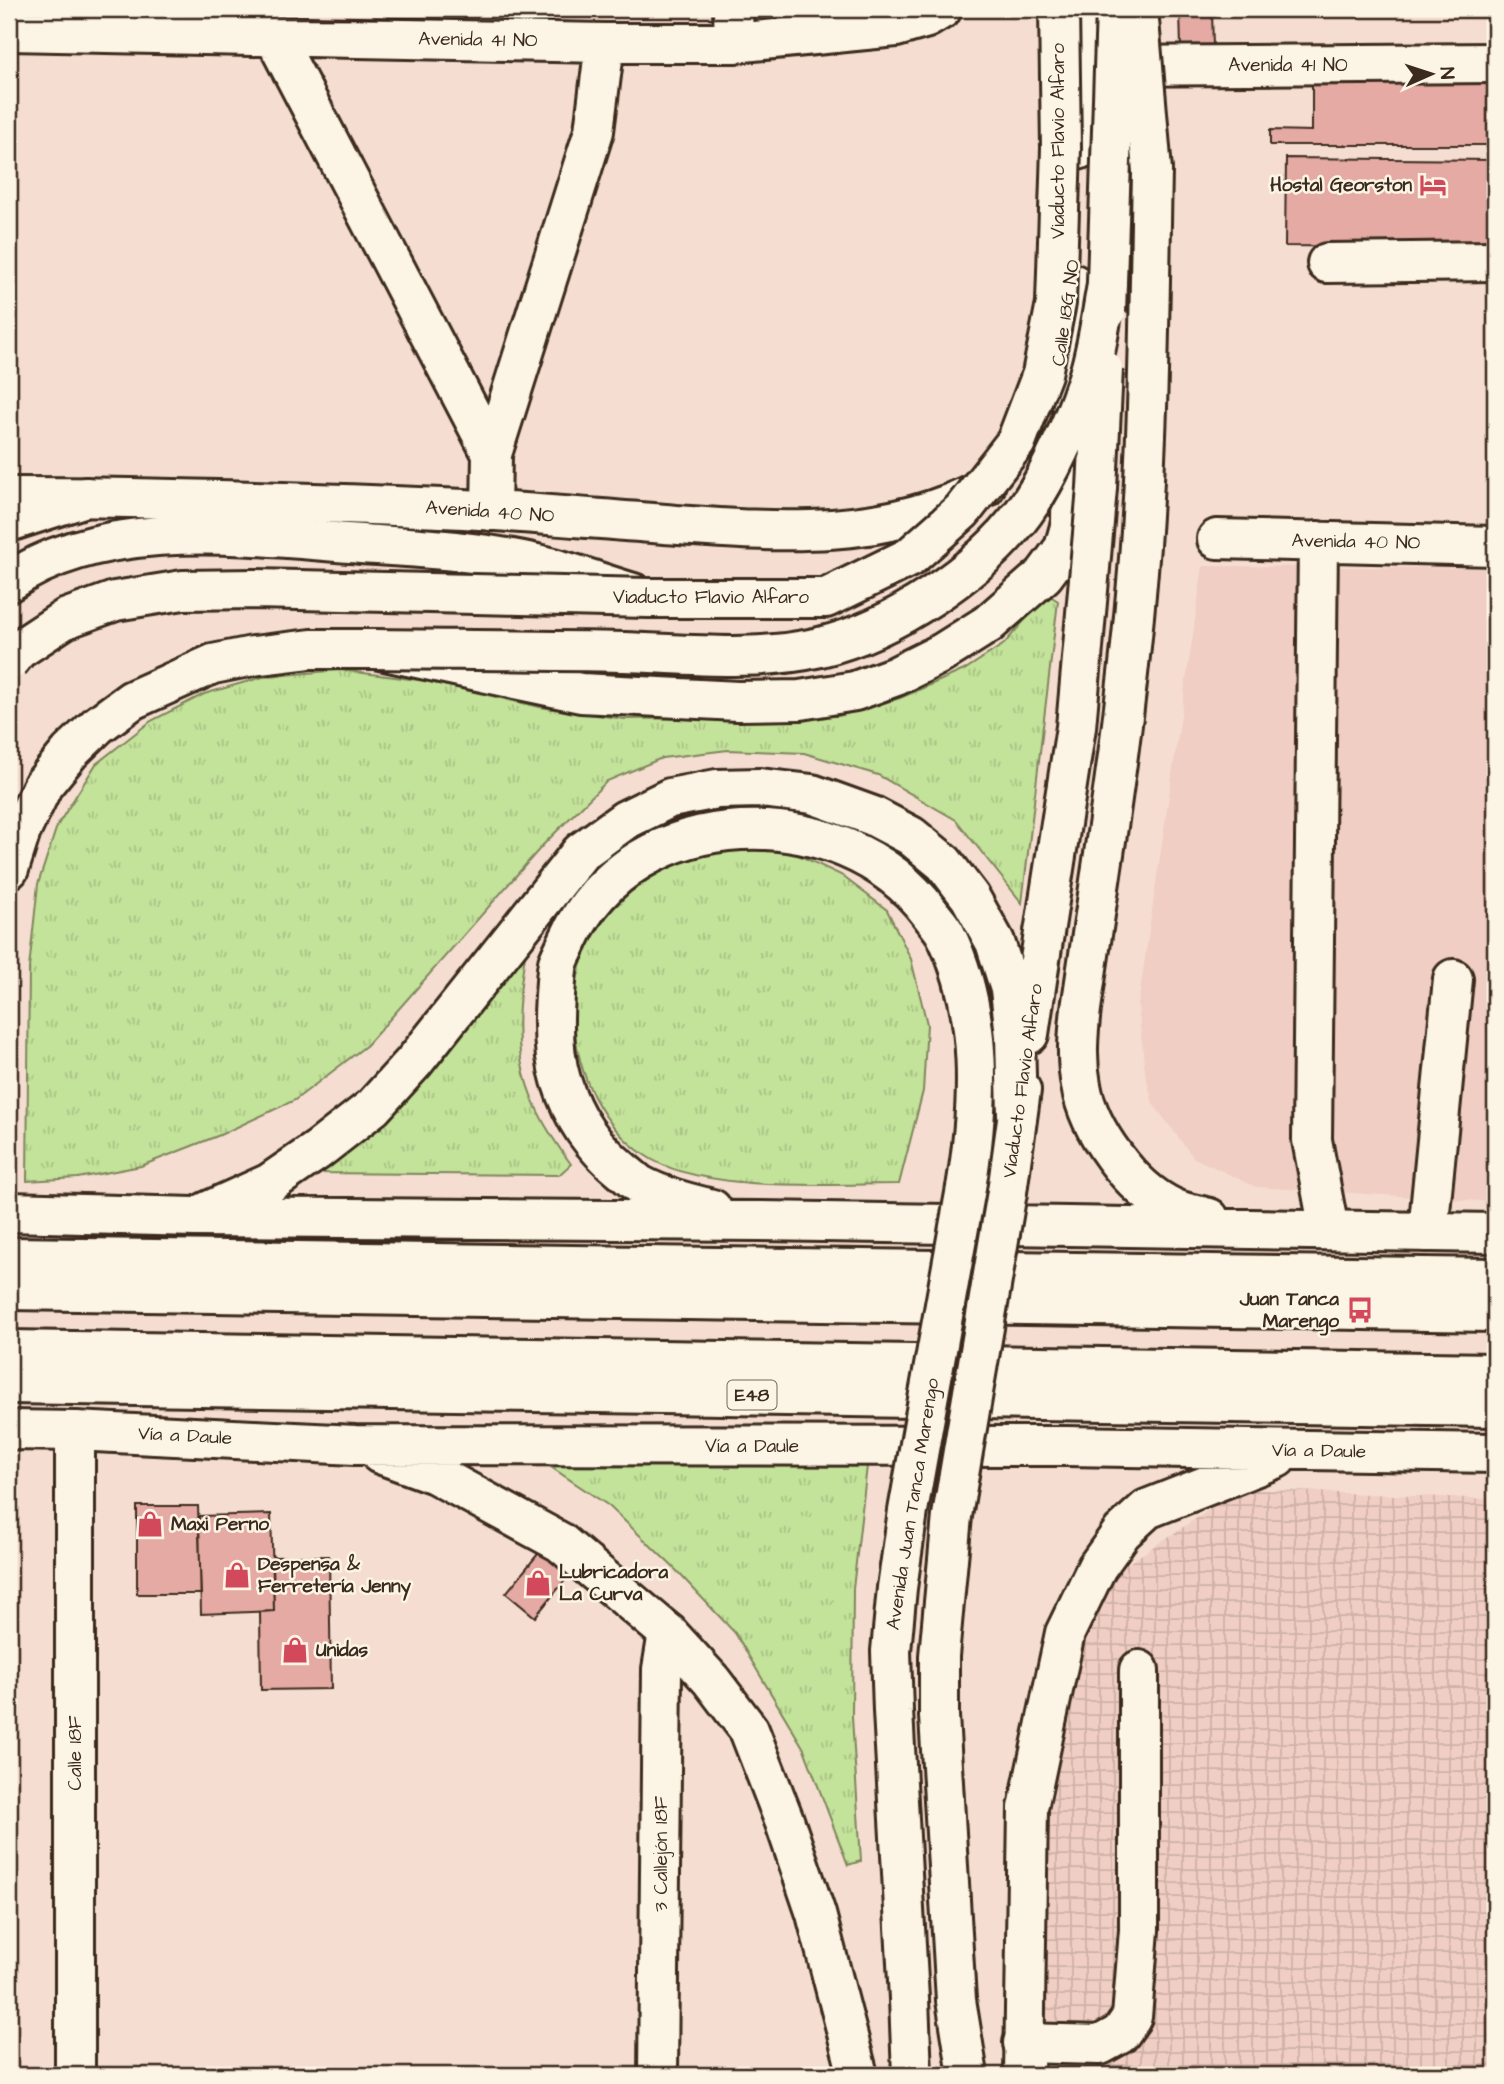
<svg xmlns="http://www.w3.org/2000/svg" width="1504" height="2084" font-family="'Architects Daughter',sans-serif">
<defs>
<pattern id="industrial-grid" width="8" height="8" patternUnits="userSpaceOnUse" patternTransform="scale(1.75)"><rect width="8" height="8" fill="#f0cec3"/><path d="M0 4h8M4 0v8" fill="none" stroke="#cfb1a7"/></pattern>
<pattern id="park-tufts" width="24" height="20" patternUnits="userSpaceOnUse" patternTransform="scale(1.75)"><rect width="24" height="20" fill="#c3e29a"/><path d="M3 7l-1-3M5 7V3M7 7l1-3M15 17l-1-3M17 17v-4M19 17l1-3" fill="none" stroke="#a8c284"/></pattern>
</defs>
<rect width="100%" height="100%" fill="#f5ded1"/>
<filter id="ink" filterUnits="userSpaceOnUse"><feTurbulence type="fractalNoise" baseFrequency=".0143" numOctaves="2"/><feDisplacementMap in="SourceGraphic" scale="14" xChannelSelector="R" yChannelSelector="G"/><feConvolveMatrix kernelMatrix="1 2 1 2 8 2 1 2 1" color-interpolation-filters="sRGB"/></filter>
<g filter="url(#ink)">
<!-- built -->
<path fill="#f0cec3" d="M1203,566L1493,568L1495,1202L1256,1187L1194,1158L1153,1104L1145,1072L1138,1005Z"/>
<!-- industrial -->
<path fill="url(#industrial-grid)" d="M1241,1489L1495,1499V2075H1047L1043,1833L1076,1657L1121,1568Z"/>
<!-- park -->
<path fill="url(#park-tufts)" stroke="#7f865c" stroke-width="2" d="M1047,594L1058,601L1022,903L956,820L878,775L804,753L728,750L662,758L607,781L543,845L367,1045L295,1100L220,1135L141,1166L78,1178L27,1181L29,968L38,884L57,826L96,764L151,721L204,694L263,677L340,670L426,681L540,707L625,719L839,716L900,698L964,670L1004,644Z
M730,848L788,850L841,875L887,910L911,959L927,1024L923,1091L899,1184C830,1184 699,1194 643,1154C560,1095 548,958 628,890C659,863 692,857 730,848Z
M526,949C511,1040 514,1088 571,1164L559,1175L315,1173Z
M536,1457L867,1466L853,1589L852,1717L861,1861L848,1865L804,1749L735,1633L674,1568L609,1506Z"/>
<!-- building -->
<path fill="#e5aaa3" stroke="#3b2a1e" stroke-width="2" d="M1180,10H1212L1213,48H1181Z
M1312,80H1495V145H1270V130L1312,131Z
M1286,158L1495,160V248L1285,246Z
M137,1506H198L201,1594H137Z
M271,1514L274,1611L201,1614L199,1516Z
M542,1549L571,1573L535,1617L506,1593Z
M329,1556L331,1689L261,1690L260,1612L274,1611L273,1557Z"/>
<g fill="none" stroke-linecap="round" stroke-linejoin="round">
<!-- minor casing -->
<g stroke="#3b2a1e" stroke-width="44">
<path id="minor" d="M733,9L734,43
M9,31L605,43H734L896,27L927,18L942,9
M274,36L492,454L491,511
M1109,66L1495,63
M1078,150L1083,9
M1327,263L1495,261
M492,454L594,131L605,43
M9,497C161,497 312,502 464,509C531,513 598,519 665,524C773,532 886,542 985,487
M1217,539L1495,546
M1318,541L1312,1140L1329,1230
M1428,1232L1453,979
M9,1290L1495,1312
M9,1350L1495,1373
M75,1431V2075
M1023,2043L1100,2045L1120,2034L1132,2017L1139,1930V1670
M658,2075L662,1669L668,1633"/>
</g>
<!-- major casing -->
<g stroke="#3b2a1e" stroke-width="44">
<path id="major" d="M1152,171C1149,313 1149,454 1136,594C1124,734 1101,871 1081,1009C1078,1035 1076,1059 1081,1085C1088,1129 1131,1189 1173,1208C1183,1213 1198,1215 1209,1218
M9,522L86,497
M9,582C104,515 252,536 361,544C421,548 483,551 541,565C572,572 602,584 633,593
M9,869L21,831L43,785L70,752L98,725L132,700L213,664L253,656L311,649H375L581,693L738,701L800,700L855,691L896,676L942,653L988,624L1044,575L1064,548L1071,523L1074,284
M1029,1034L1044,933
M1007,1192L1021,1090
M712,1209C688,1203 662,1197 640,1185C634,1181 629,1176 624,1172C592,1146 573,1119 561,1080C553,1054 553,1023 555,995C556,985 556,973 558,963C561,955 566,946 569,939C632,800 844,796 930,913C935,920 942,927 946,935C984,1013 980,1104 966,1188
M9,1212L195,1217L761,1221L1495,1233
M206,1212L270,1183L318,1150L373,1107L414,1062L581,852L625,820L670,798L717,789L760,788L812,794L873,816L911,836L944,863L970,897L995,942L1010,989L1015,1036L1017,1114
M9,1257L1495,1278
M9,1384L1495,1407
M9,1430L75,1431L355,1445L1066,1446L1495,1453
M380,1454L435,1474L560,1542L668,1633L711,1680L749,1730L784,1820L816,1914L858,2075
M909,1999L912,2075
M956,2000L968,2075
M1024,2075L1028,1808L1065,1633L1097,1567L1122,1532L1147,1509L1277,1458"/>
</g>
<!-- minor -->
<use href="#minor" stroke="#fcf5e5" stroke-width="38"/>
<!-- major -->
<use href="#major" stroke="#fcf5e5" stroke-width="38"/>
<!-- major-bridge casing -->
<g stroke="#3b2a1e" stroke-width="44" stroke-linecap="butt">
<path id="major-bridge" d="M1138,9L1152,171
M1106,312L1116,9
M375,649C458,650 541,650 624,652C688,654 757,662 820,647C892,630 980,572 1024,512C1048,479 1073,423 1086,384C1097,353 1101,317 1107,285
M9,661L18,650L65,619L115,601L183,590L255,589L648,598H826L910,557L962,511L1016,442L1042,374L1056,303L1061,148L1059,9
M1044,933L1076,727L1097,488L1103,369
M909,1999L893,1711L891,1651L897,1588L908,1511L966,1188
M956,2000L939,1716V1656L952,1516L1007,1192"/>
</g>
<!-- major-bridge -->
<use href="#major-bridge" stroke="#fcf5e5" stroke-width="38"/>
</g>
</g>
<!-- icons -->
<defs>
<g id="hotel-bare" transform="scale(2.1)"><path d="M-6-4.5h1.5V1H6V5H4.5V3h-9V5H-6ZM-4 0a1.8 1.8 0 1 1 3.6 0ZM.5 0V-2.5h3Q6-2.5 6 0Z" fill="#d1495b" stroke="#fcf5e5" stroke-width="2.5" paint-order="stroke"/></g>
<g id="bus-bare" transform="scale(2.1)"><path d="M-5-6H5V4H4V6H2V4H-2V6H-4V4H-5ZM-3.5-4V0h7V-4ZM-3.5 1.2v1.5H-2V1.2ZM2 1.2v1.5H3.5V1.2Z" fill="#d1495b" stroke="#fcf5e5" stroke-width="2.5" paint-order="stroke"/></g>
<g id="shop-bare" transform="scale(2.1)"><path d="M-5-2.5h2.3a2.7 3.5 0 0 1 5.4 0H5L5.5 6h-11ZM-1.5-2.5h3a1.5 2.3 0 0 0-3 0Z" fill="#d1495b" stroke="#fcf5e5" stroke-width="2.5" paint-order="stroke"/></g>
</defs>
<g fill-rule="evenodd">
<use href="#hotel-bare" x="1433" y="185"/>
<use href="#bus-bare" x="1360" y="1310"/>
<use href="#shop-bare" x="150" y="1524"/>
<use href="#shop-bare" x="237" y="1575"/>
<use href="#shop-bare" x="538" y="1583"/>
<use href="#shop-bare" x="295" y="1650"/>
</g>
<g text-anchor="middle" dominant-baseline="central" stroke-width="5" stroke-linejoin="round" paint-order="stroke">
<!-- shield labels -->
<rect fill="#fcf5e5" stroke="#75675a" stroke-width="2" x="727.5" y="1380.5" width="49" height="29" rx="5"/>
<g font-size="18" font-weight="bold" fill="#3b2a1e">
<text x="752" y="1395">E48</text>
</g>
<!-- street labels -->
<g font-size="19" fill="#3b2a1e" stroke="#fcf5e5">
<text transform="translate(478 40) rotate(1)">Avenida 41 NO</text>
<text x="1288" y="65">Avenida 41 NO</text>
<text transform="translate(1058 141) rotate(-90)">Viaducto Flavio Alfaro</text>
<text transform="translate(1066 313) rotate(-82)">Calle 18G NO</text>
<text transform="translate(490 512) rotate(4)">Avenida 40 NO</text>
<text transform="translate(1356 542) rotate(1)">Avenida 40 NO</text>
<text x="711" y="597">Viaducto Flavio Alfaro</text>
<text transform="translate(1023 1081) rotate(-82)">Viaducto Flavio Alfaro</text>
<text transform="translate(185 1436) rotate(3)">Vía a Daule</text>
<text x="752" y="1446">Vía a Daule</text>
<text transform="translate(1319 1451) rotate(1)">Vía a Daule</text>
<text transform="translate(913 1504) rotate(-81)">Avenida Juan Tanca Marengo</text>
<text transform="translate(75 1753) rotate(-90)">Calle 18F</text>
<text transform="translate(661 1854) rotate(-90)">3 Callejón 18F</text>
</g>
<!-- poi labels -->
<g font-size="19" font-weight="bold" fill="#3b2a1e" stroke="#fcf5e5" text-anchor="start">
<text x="1412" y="185" text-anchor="end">Hostal Georston</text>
<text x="1339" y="1299" text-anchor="end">Juan Tanca<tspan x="1339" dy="22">Marengo</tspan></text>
<text x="171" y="1524">Maxi Perno</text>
<text x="258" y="1564">Despensa &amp;<tspan x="258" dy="22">Ferretería Jenny</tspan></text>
<text x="559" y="1572">Lubricadora<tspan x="559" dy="22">La Curva</tspan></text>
<text x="316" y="1650">Unidas</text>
</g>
</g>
<!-- margin -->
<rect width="1504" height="2084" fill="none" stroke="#fcf5e5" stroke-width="35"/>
<rect x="18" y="18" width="1469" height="2049" fill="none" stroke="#3b2a1e" stroke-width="2.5" filter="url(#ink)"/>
<!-- north arrow -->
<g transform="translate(1431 74) rotate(87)" stroke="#fcf5e5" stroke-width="5" paint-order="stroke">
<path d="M0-5L12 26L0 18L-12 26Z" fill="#3b2a1e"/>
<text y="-10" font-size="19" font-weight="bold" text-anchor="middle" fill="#3b2a1e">N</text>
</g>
</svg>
